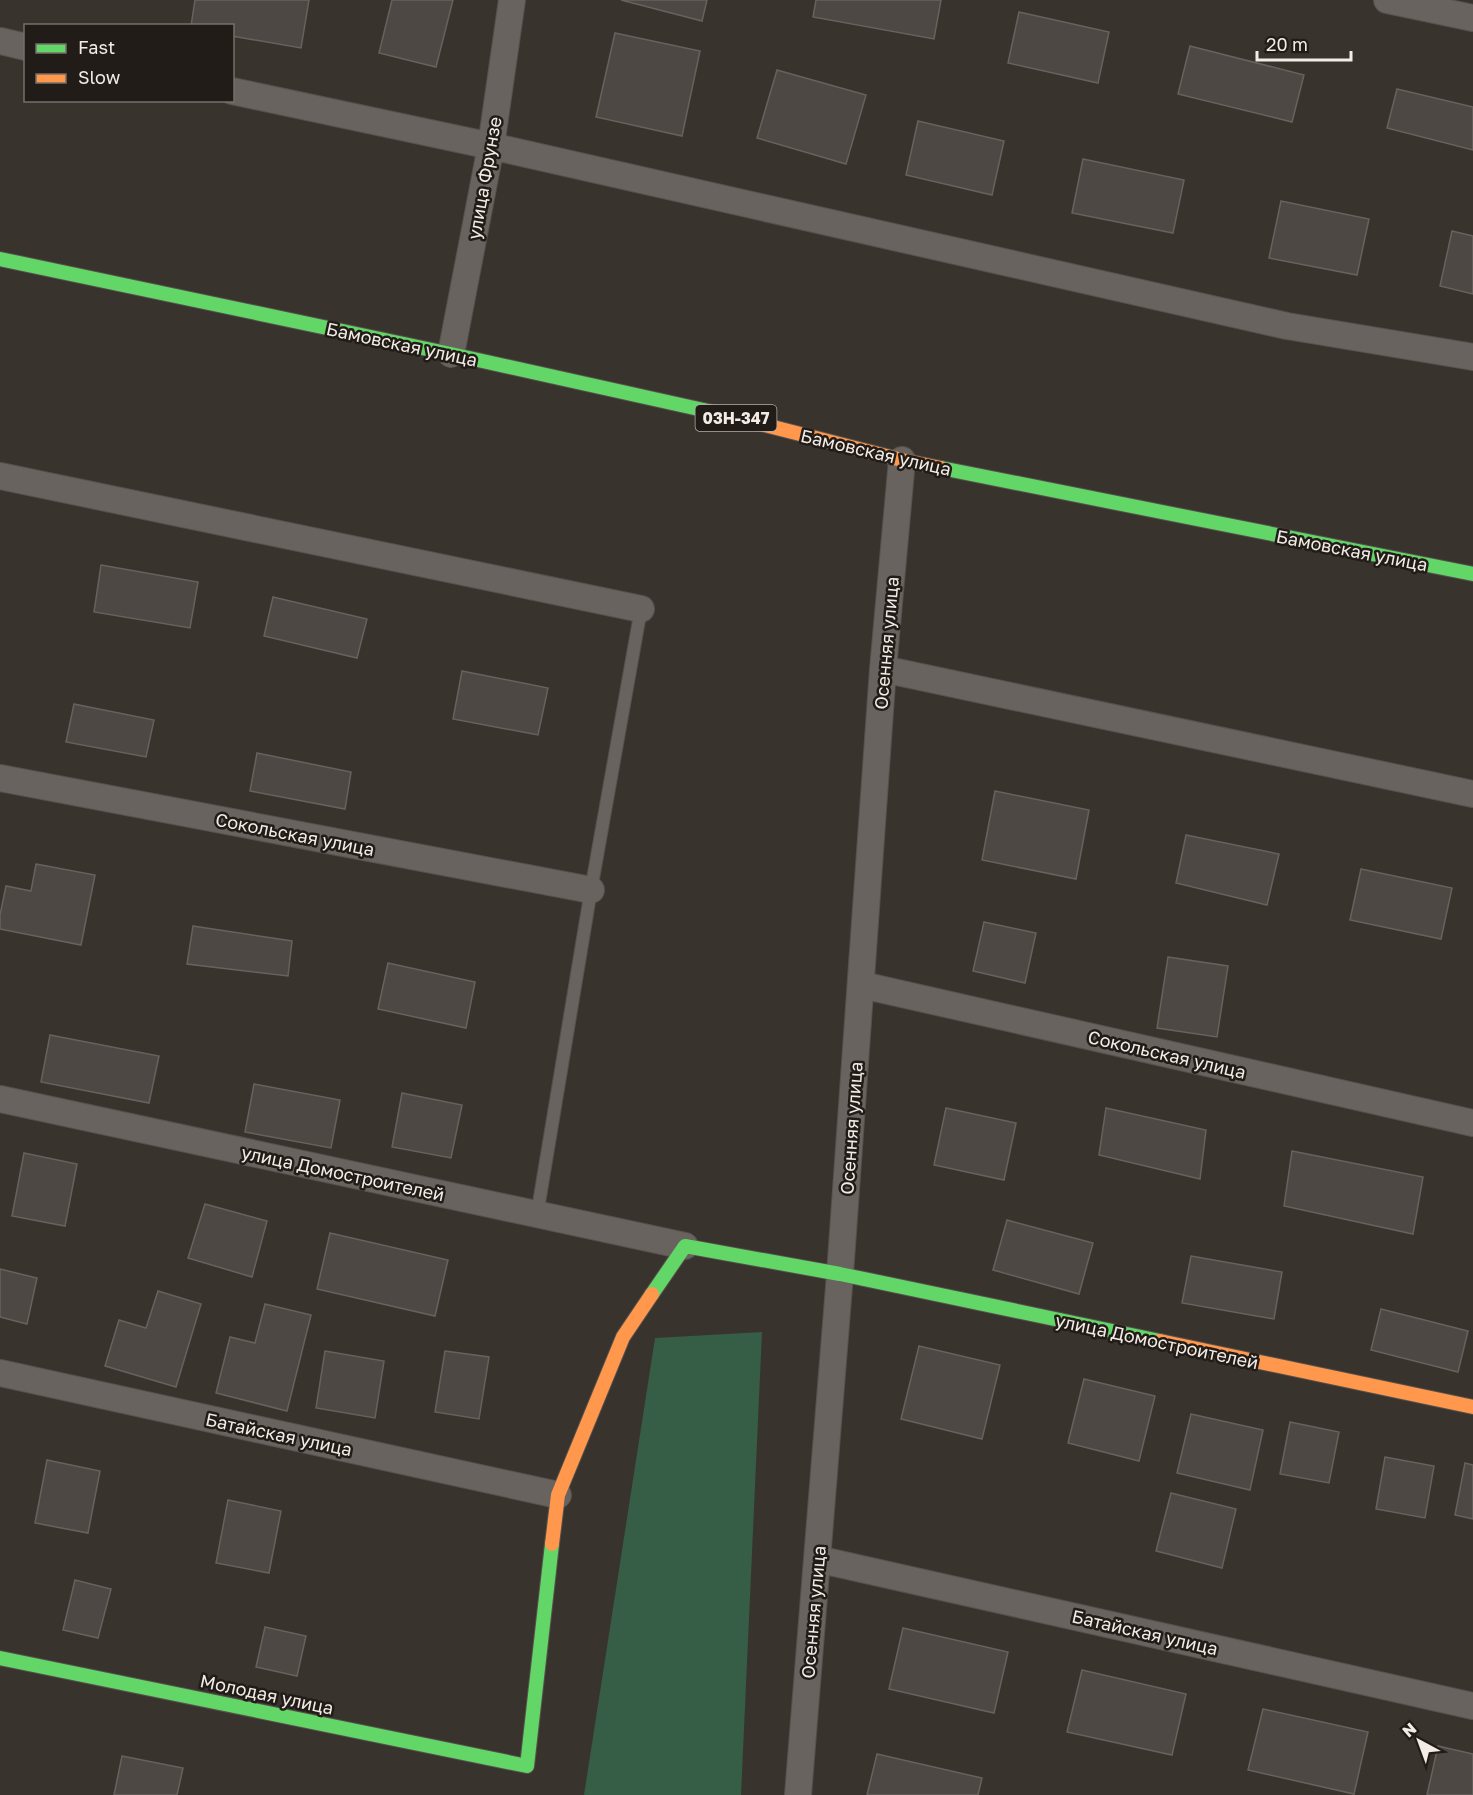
<svg xmlns="http://www.w3.org/2000/svg" width="1473" height="1795" font-family="'Golos Text',sans-serif">
<rect width="100%" height="100%" fill="#39332e"/>
<!-- green -->
<path fill="#365d45" d="M762,1332L741,1795H584L655,1338Z"/>
<!-- building -->
<path fill="#4e4844" stroke="#67625d" stroke-width="1.5" d="M195,0H309L301,48L232,36V26H191Z
M392,0H453L436,67L379,53Z
M621,0H707L702,21Z
M816,0H941L934,39L813,17Z
M1019,12L1109,32L1098,83L1008,63Z
M615,33L700,51L682,136L596,117Z
M1190,46L1304,75L1292,122L1178,94Z
M777,70L866,95L846,164L757,138Z
M1397,89L1473,107V150L1387,128Z
M918,121L1004,141L992,195L906,175Z
M1083,159L1184,180L1173,233L1072,213Z
M1281,201L1369,219L1357,275L1269,258Z
M1452,231L1473,236V294L1440,286Z
M101,565L198,582L190,628L94,612Z
M273,597L367,619L357,658L264,636Z
M462,671L548,688L538,735L453,719Z
M74,704L154,720L146,757L66,742Z
M257,753L351,772L345,809L250,791Z
M995,791L1089,810L1076,879L982,860Z
M1186,835L1279,854L1267,905L1176,883Z
M36,864L95,875L81,945L0,929V915L6,886L31,891Z
M1361,869L1452,888L1441,939L1350,920Z
M984,922L1036,933L1025,983L973,971Z
M193,926L292,941L288,976L187,964Z
M1168,957L1228,966L1217,1037L1157,1028Z
M388,963L475,982L466,1028L378,1009Z
M50,1035L159,1056L149,1103L41,1082Z
M254,1084L340,1100L331,1148L245,1132Z
M402,1093L462,1105L451,1158L392,1147Z
M946,1108L1016,1123L1004,1180L934,1165Z
M1106,1108L1206,1130L1200,1179L1099,1155Z
M1292,1151L1423,1177L1413,1234L1284,1206Z
M24,1153L77,1164L65,1226L12,1216Z
M205,1204L267,1221L252,1277L188,1258Z
M1007,1220L1093,1243L1079,1294L993,1270Z
M330,1233L448,1260L435,1316L317,1289Z
M1191,1256L1282,1272L1274,1319L1182,1303Z
M0,1269L37,1278L27,1324L0,1317Z
M158,1291L201,1304L176,1387L105,1366L119,1320L146,1328Z
M265,1304L311,1315L287,1411L216,1393L230,1337L255,1343Z
M1381,1309L1468,1331L1458,1372L1371,1350Z
M919,1346L1000,1365L982,1439L901,1419Z
M325,1351L384,1361L375,1418L316,1408Z
M445,1351L489,1357L479,1419L435,1412Z
M1084,1379L1155,1396L1139,1461L1068,1443Z
M1191,1414L1263,1430L1250,1490L1177,1473Z
M1290,1422L1339,1432L1329,1483L1280,1474Z
M1385,1457L1434,1466L1425,1518L1376,1509Z
M47,1460L100,1471L88,1533L35,1523Z
M1465,1463L1473,1465V1519L1455,1515Z
M1171,1493L1236,1509L1222,1568L1156,1551Z
M228,1500L281,1511L269,1573L216,1563Z
M75,1580L111,1589L98,1638L63,1630Z
M265,1627L306,1636L297,1676L256,1667Z
M903,1628L1008,1652L994,1713L889,1689Z
M1082,1670L1186,1694L1172,1755L1067,1732Z
M1263,1709L1368,1732L1354,1794L1248,1770Z
M1438,1746L1473,1754V1795H1427Z
M877,1754L982,1778L978,1795H867Z
M122,1756L183,1768L177,1795H114Z"/>
<g fill="none" stroke-linecap="round" stroke-linejoin="round">
<!-- lane casing -->
<g stroke="#56514d" stroke-width="14">
<path id="lane" d="M537,1215L591,890L641,609"/>
</g>
<!-- street casing -->
<g stroke="#56514d" stroke-width="28">
<path id="street" d="M1387,0L1473,18
M0,41L26,47
M232,91L491,146L1287,326L1473,357
M451,354L491,146L512,0
M0,476L641,609
M883,669L1473,794
M0,778L591,890
M862,985L1473,1123
M0,1099L685,1246
M0,1373L558,1495
M817,1559L1473,1706
M798,1795L840,1274L883,669L902,460"/>
</g>
<!-- fast casing -->
<g stroke="#56514d" stroke-width="16">
<path id="fast" d="M0,259L451,354L726,415
M941,468L1473,574
M652,1294L685,1246L840,1274L1160,1341
M0,1658L527,1766L552,1544"/>
</g>
<!-- slow casing -->
<g stroke="#56514d" stroke-width="16">
<path id="slow" d="M726,415L902,460L941,468
M1160,1341L1473,1407
M552,1544L558,1495L623,1337L652,1294"/>
</g>
<!-- lane -->
<use href="#lane" stroke="#68635f" stroke-width="12"/>
<!-- street -->
<use href="#street" stroke="#68635f" stroke-width="26"/>
<!-- fast -->
<use href="#fast" stroke="#63d668" stroke-width="14"/>
<!-- slow -->
<use href="#slow" stroke="#ff974d" stroke-width="14"/>
</g>
<g text-anchor="middle" dominant-baseline="central" stroke-width="5" stroke-linejoin="round" paint-order="stroke">
<!-- shield labels -->
<rect fill="#211c17" stroke="#b4ada7" stroke-width="1.5" x="695.5" y="405" width="81" height="26" rx="4.5"/>
<g font-size="16" font-weight="bold" fill="#f3ebe5">
<text x="736" y="418">03Н-347</text>
</g>
<!-- street labels -->
<g font-size="18" fill="#f3ebe5" stroke="#211c17">
<text transform="translate(484 178) rotate(-80)">улица Фрунзе</text>
<text transform="translate(402 344) rotate(12)">Бамовская улица</text>
<text transform="translate(876 452) rotate(13)">Бамовская улица</text>
<text transform="translate(1352 550) rotate(11)">Бамовская улица</text>
<text transform="translate(886 643) rotate(-85)">Осенняя улица</text>
<text transform="translate(295 834) rotate(11)">Сокольская улица</text>
<text transform="translate(1167 1054) rotate(13)">Сокольская улица</text>
<text transform="translate(851 1128) rotate(-86)">Осенняя улица</text>
<text transform="translate(343 1173) rotate(12)">улица Домостроителей</text>
<text transform="translate(1157 1341) rotate(12)">улица Домостроителей</text>
<text transform="translate(279 1434) rotate(12)">Батайская улица</text>
<text transform="translate(813 1612) rotate(-85)">Осенняя улица</text>
<text transform="translate(1145 1632) rotate(13)">Батайская улица</text>
<text transform="translate(267 1694) rotate(12)">Молодая улица</text>
</g>
</g>
<!-- legend -->
<rect x="24" y="24" width="210" height="78" fill="#211c17" stroke="#756f69" stroke-width="1.5"/>
<rect x="36" y="44" width="30" height="9" fill="#63d668" stroke="#756f69" stroke-width="1.5"/>
<text x="78" y="54" font-size="18" fill="#f3ebe5">Fast</text>
<rect x="36" y="74" width="30" height="9" fill="#ff974d" stroke="#756f69" stroke-width="1.5"/>
<text x="78" y="84" font-size="18" fill="#f3ebe5">Slow</text>
<!-- north arrow -->
<g transform="translate(1419 1741) rotate(319)" stroke="#211c17" stroke-width="4.5" paint-order="stroke">
<path d="M0-4.5L10 22L0 15L-10 22Z" fill="#f3ebe5"/>
<text y="-9" font-size="16" font-weight="bold" text-anchor="middle" fill="#f3ebe5">N</text>
</g>
<!-- scale -->
<path d="M1257 51v9h94v-9" fill="none" stroke="#f3ebe5" stroke-width="3"/>
<text x="1266" y="51" font-size="18" fill="#f3ebe5" stroke="#211c17" stroke-width="4.5" paint-order="stroke">20 m</text>
</svg>
